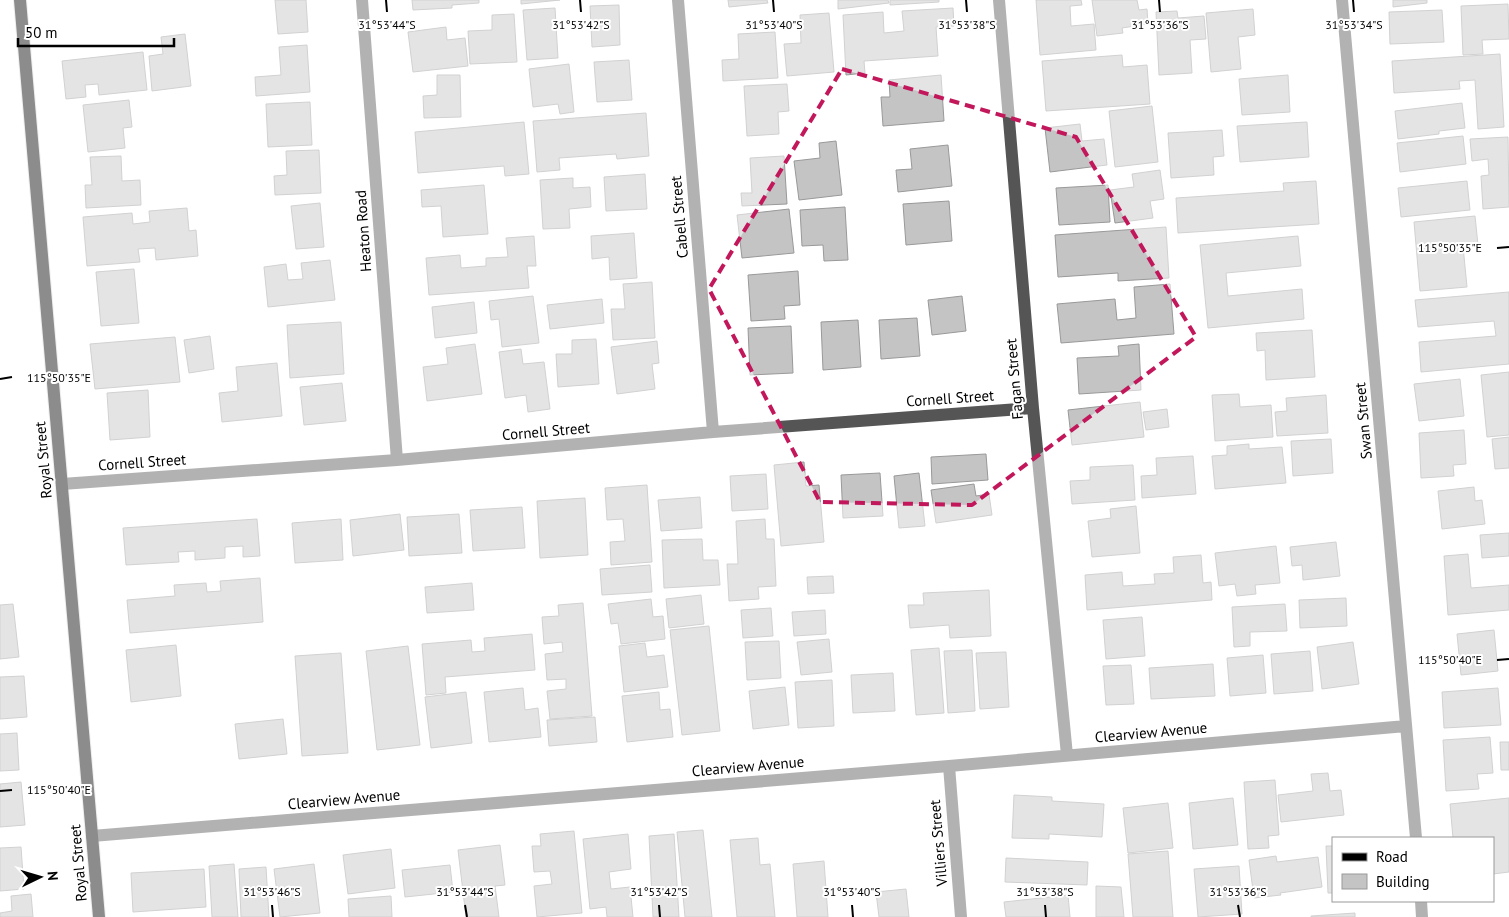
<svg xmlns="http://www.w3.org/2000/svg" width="1509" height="917" font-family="'PT Sans',sans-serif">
<rect width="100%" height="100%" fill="#fff"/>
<!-- building -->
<path fill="#c4c4c4" stroke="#999" d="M275,0H306L308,32L278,34Z
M412,0H479V3L452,5V8L413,10Z
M521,0H560L521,4Z
M728,0H767L768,3L729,7Z
M838,0H888L889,3L838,9Z
M890,0H939V2L890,5Z
M1036,0H1081L1082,5L1070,6L1071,26L1094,24L1096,50L1040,55Z
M1092,0H1137L1139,10L1147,9L1148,24L1122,28L1123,33L1097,36Z
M1393,0H1427V3L1393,7Z
M1508,4L1509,39L1482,40L1483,54L1463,55L1461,6Z
M619,5L620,45L592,47L590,6Z
M555,8L558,58L527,60L523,10Z
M953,8L954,26L936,27L938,56L864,61L865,73L846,75L843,15L883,12L884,33L904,31L902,11Z
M1253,9L1255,35L1238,37L1241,69L1211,72L1206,13Z
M1442,10L1444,42L1390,44L1389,12Z
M1177,11L1178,18L1204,16L1206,39L1190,40L1192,73L1159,75L1156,12Z
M829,13L834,72L787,76L784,44L801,43L800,15Z
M514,14L517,62L470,64L468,31L492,30V15Z
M446,27L447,40L465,38L468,66L413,72L408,32Z
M775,32L778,78L723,81L722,60L739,59L738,34Z
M185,34L191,86L152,91L149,56L163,54L161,37Z
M307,45L310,92L256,96L255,77L281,75L279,47Z
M143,52L147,90L99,95L98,84L85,85L86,97L66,99L62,61Z
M1500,54L1504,127L1478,129L1475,80L1459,81L1460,89L1394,93L1392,61Z
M1122,55L1123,67L1147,65L1150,104L1046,111L1042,61Z
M629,60L632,100L597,102L594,62Z
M569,64L574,112L560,114L558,104L533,107L529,69Z
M437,75H460L461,117L424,118L423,96L437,95Z
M941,75L944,121L883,126L881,97H890L889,80Z
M1288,75L1290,112L1242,115L1239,79Z
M787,84L789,111L778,112L779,134L747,136L744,86Z
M129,100L132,127L123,128L125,148L88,152L83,105Z
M310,102L312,145L268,147L266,104Z
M1462,103L1465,128L1439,131V134L1398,139L1395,111Z
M1152,106L1158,162L1115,167L1109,111Z
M646,113L649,156L617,159L616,154L559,158L560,170L537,172L533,121Z
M524,122L529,174L505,176L504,166L418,173L415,132Z
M1307,122L1309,157L1240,162L1237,126Z
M1080,124L1082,141L1104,139L1107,165L1050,172L1045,128Z
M1222,130L1224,156L1213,157L1214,175L1171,178L1168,133Z
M1463,136L1466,164L1400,172L1397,143Z
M1508,137L1509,207L1483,209L1481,176L1489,175L1488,159L1472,161L1470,139Z
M836,141L842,195L799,200L794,161L820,158L819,143Z
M948,145L952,186L898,192L896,170L912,169L910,149Z
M319,150L321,193L275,195L274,176L287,175L286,151Z
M121,156L122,181L140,180L141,205L86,208L85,185H92L90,157Z
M784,156L787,204L742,206L741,193H752L750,158Z
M1160,170L1164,199L1150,201L1153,218L1115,223L1110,190L1134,187L1132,174Z
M645,174L647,209L606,211L604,177Z
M573,178V188L590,187L591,207L569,209L570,228L543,229L540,180Z
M1316,181L1319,224L1178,233L1176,198L1284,191L1283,183Z
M1467,181L1470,210L1401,217L1398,188Z
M484,185L488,234L443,237L441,206L422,207L421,190Z
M1108,185L1110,222L1059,225L1056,188Z
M949,201L952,241L906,245L903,204Z
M320,203L324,247L296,249L291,206Z
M845,207L848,260L824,261L823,245L802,246L800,210Z
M187,208L189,231L196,230L198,256L156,260L155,248L138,249L140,262L87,266L83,217L132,213L133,224L150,222L149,211Z
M789,209L794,253L742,258L737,215Z
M1475,216L1478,245L1463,246L1467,287L1420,291L1414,222Z
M1166,227L1169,278L1118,281V273L1058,277L1055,235Z
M634,233L637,278L610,280L609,257L592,259L591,236Z
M534,236L536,266H527L529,288L429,295L426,258L460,255L461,268L486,266V258L508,257L506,238Z
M1298,236L1301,266L1226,273L1228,296L1302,289L1304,319L1208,328L1200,245Z
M330,260L335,300L268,307L264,267L286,264L288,280L303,279L301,263Z
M134,269L139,323L101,326L96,272Z
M798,271L800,305L784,306L785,319L751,321L748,275Z
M652,282L655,338L613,340L611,309H625L623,284Z
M1170,284L1174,334L1061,343L1057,304L1115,299L1117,320L1136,318L1134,287Z
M1509,292V364L1421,372L1419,342L1496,336L1494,321L1418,327L1415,300Z
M533,296L539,343L502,347L499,319L491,320L489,301Z
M962,296L966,331L932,335L928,300Z
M602,299L604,323L550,329L547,305Z
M474,302L477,333L435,338L432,307Z
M917,318L920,356L881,359L879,320Z
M858,320L861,367L823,370L821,322Z
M341,322L344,374L290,378L287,325Z
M791,326L793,373L750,375L748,328Z
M1312,330L1315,377L1266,380L1265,350L1257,351L1256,333Z
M210,336L214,369L189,373L184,340Z
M175,337L180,382L95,389L90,344Z
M596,339L599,384L558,387L556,354H572V340Z
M657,341L659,363L652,364L655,389L617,394L611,347Z
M475,344L482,394L427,401L423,367L448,364L446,348Z
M1139,344L1141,390L1079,394L1077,358L1119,356L1118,346Z
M521,349L523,364L544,362L550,409L528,412L526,395L505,398L499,352Z
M277,363L282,416L222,422L219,393L238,391L236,367Z
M1509,372V435L1487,437L1481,375Z
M1460,379L1464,416L1419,421L1414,384Z
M342,383L346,421L304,425L300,387Z
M148,390L150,437L110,440L107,393Z
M1239,394L1240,407L1271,405L1273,437L1215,441L1212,395Z
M1326,395L1328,433L1277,436L1275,412L1287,411L1286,398Z
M1140,402L1144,437L1072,445L1068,410Z
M1167,409L1169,427L1146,430L1143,412Z
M1464,430L1466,464L1453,465L1454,476L1421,478L1419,433Z
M1509,437V468L1495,469L1492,439Z
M1331,439L1333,473L1293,476L1291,441Z
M1249,444V449L1282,447L1286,483L1215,489L1212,456L1227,455V446Z
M986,454L988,480L932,484L931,457Z
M1193,456L1196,494L1142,498L1141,476L1157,475L1156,458Z
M804,462L806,486L819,485L824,542L781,546L774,465Z
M1133,465L1135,500L1072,504L1070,481L1090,480V467Z
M880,473L883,516L843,518L841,475Z
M919,473L925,526L899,528L894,476Z
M766,474L768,509L732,511L730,476Z
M974,484L976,496L989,494L992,515L936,523L931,490Z
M647,485L652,562L611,565L610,542L625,541L623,519L607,520L605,488Z
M1474,487L1475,501L1482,500L1485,524L1442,529L1438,491Z
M700,497L702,528L661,531L658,500Z
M585,498L588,555L540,558L537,501Z
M1136,506L1140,553L1092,557L1088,521L1111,518L1110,509Z
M522,507L525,548L473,551L470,510Z
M400,514L404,550L353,556L350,520Z
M459,514L462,553L409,556L407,517Z
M257,519L260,556L243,557V546L225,547V558L195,560V551L178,552L179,562L126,565L123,528Z
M341,519L343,560L295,563L292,523Z
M765,519L766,539H774L776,586L758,587L759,599L729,601L727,564H738L736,521Z
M1509,533V556L1482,558L1480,535Z
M702,539L703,560H718L720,585L664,588L662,540Z
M1336,542L1340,576L1303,580L1302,565L1292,566L1290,547Z
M1276,546L1280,583L1255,585L1256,594L1237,596L1235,584L1219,586L1215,553Z
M1468,554L1471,588L1509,585V610L1448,615L1444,556Z
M1201,555L1203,583L1211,582L1212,600L1087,610L1085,575L1122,572L1123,586L1155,584L1154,574L1174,573L1173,557Z
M650,565L652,592L602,595L600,569Z
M833,576L834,593L808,594L807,577Z
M260,578L263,622L130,633L127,600L175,596L174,585L206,583L207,592L221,591L220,581Z
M472,583L474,610L427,613L425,587Z
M989,590L991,636L950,638L949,625L910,628L908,605H924L923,593Z
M701,595L704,624L669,628L666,599Z
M1346,598L1347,626L1300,628L1299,600Z
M651,599L653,617L663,616L665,639L621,644L618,623L611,624L608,604Z
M583,603L592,716L550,719L547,691L566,689V679L547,680L545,654L563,652L562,642L544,644L542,617L559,616L558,605Z
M13,604L19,657L0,659V605Z
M1285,604L1287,631L1250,632V646L1234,647L1232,607Z
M771,608L773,636L743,638L741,610Z
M825,610L826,634L794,636L792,612Z
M1142,617L1145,656L1106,659L1103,620Z
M709,626L720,731L682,735L670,630Z
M1494,630L1498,671L1461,675L1457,634Z
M532,634L535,670L445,677L446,693L426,695L422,644L471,640L472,652L485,651L484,638Z
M829,639L832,672L801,675L797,642Z
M779,641L781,678L747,680L745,642Z
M1353,642L1359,684L1322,689L1317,647Z
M645,643L647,657L664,655L668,687L624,692L619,646Z
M176,645L181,696L131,702L126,650Z
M408,646L420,745L377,750L366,651Z
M939,648L944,713L916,715L911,650Z
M972,650L975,711L948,713L944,651Z
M1310,651L1313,691L1274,694L1271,654Z
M1006,652L1009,707L980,709L976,653Z
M341,653L348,753L302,756L295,656Z
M1263,655L1266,693L1230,696L1227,658Z
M1213,664L1215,696L1151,699L1149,668Z
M1131,665L1134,704L1106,705L1103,666Z
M893,673L895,711L853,713L851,675Z
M24,676L27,717L0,719V677Z
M832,680L834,726L798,728L795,682Z
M785,687L789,725L753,729L749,691Z
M523,688L525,710L538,708L541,737L489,742L484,692Z
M1498,688L1501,725L1444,728L1442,692Z
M466,692L472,743L431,748L425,697Z
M659,692L660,710L670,709L673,737L627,742L622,696Z
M595,717L597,742L549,746L547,720Z
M283,719L287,754L239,759L235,724Z
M17,733L19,770L0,771V734Z
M1490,737L1493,773L1477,774L1479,789L1446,791L1443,740Z
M1500,742H1509V770H1501Z
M1328,773L1330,791L1341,790L1344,815L1281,822L1278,795L1313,791L1311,774Z
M1275,780L1279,835L1268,836L1269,848L1248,849L1244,782Z
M21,782L25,825L0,827V784Z
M1014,795L1052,797V801L1104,804L1102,837L1049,834V839L1012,838Z
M1233,798L1238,845L1193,849L1189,803Z
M1509,798V872L1493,874V838H1453L1450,804Z
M1168,803L1173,848L1128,853L1123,808Z
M703,830L712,917H685L677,832Z
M574,831L582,913L537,917L534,886L552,884L550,871L534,872L532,846H541L540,834Z
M628,834L631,869L609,872L611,889L630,887L633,917H607L606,907L590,909L583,839Z
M674,834L679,917H653L649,836Z
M758,838L760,865L770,864L775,917H737L730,840Z
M500,845L505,885L495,886L499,917H466L458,850Z
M1326,846H1333V893H1328Z
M21,847L24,889L0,891V848Z
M391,849L395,888L348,894L343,855Z
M1168,851L1173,917H1133L1128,854Z
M1276,856L1277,862L1318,857L1322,887L1280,893L1281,895L1254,898L1249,860Z
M1006,858L1088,862L1087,885L1005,882Z
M824,861L828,917H797L793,864Z
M234,864L238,917H212L209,866Z
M314,864L320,913L280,917L274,869Z
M450,865L453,892L405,897L402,870Z
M1239,866L1242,914L1198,917L1194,869Z
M266,867L269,917H241L239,869Z
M204,869L206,907L133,912L131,873Z
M1096,886L1121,887L1124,917H1096Z
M906,889L909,917H879L876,892Z
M31,894L33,917H0V913L12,911L11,896Z
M1068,895L1070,917H1006L1004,902Z
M391,896L392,917H349L348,899Z
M1355,913V917H1311V916Z"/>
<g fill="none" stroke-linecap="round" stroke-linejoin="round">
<!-- major casing -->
<g stroke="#dbdbdb" stroke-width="14">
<path id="major" d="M20,0L99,917"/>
</g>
<!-- minor -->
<path stroke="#555" stroke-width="12" d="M362,0L397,460
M678,0L713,432
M999,0L1033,408L1067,755
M1342,0L1416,838
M62,484L397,460L713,432L1033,408
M949,766L961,917
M92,836L949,766L1406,726
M1421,901L1422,917"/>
<!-- major -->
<use href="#major" stroke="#000" stroke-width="12"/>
</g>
<!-- marked area -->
<path d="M0 0H1509V917H0ZM842,69L1076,137L1196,337L972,505L820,502L709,289Z" fill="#fff" fill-opacity=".55" fill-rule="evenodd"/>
<path fill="none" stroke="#c2185b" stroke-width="4" stroke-dasharray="10 6" stroke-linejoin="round" d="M842,69L1076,137L1196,337L972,505L820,502L709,289Z"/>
<!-- ticks -->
<path fill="none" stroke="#000" stroke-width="2" d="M386,0L387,12M580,0L581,12M773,0L774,12M966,0L967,12M1159,0L1160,12M1353,0L1354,12M1497,248L1509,247M0,379L12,377M1497,660L1509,659M0,791L12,790M272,905L273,917M465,905L467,917M659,905L660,917M852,905L853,917M1045,905L1046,917M1238,905L1240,917"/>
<g text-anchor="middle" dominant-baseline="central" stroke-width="4" stroke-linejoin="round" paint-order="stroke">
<!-- street labels -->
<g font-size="15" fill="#000" stroke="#fff">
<text transform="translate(679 217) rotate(-95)">Cabell Street</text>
<text transform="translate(363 231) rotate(-94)">Heaton Road</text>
<text transform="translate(1014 379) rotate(-95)">Fagan Street</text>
<text transform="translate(950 398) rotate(-4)">Cornell Street</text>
<text transform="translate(1363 421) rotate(-95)">Swan Street</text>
<text transform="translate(546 431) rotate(-5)">Cornell Street</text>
<text transform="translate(43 460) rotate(-95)">Royal Street</text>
<text transform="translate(142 462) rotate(-4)">Cornell Street</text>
<text transform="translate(1151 732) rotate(-5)">Clearview Avenue</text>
<text transform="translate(748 766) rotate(-5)">Clearview Avenue</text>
<text transform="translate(344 799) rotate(-5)">Clearview Avenue</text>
<text transform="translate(938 843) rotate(-95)">Villiers Street</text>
<text transform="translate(78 863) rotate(-95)">Royal Street</text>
</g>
</g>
<g font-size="12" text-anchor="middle" fill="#000" stroke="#fff" stroke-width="4" stroke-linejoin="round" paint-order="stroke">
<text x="387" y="29">31°53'44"S</text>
<text x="581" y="29">31°53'42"S</text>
<text x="774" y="29">31°53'40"S</text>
<text x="967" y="29">31°53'38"S</text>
<text x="1160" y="29">31°53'36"S</text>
<text x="1354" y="29">31°53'34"S</text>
<text x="1450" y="252">115°50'35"E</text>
<text x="59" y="382">115°50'35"E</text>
<text x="1450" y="664">115°50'40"E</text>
<text x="59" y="794">115°50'40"E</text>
<text x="272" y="896">31°53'46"S</text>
<text x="465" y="896">31°53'44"S</text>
<text x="659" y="896">31°53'42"S</text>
<text x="852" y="896">31°53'40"S</text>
<text x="1045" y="896">31°53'38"S</text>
<text x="1238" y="896">31°53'36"S</text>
</g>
<!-- legend -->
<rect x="1332" y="837" width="162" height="65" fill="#ffffff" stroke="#999999"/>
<rect x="1342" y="853" width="25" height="8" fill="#000000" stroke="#999999"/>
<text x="1376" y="862" font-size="15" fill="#000000">Road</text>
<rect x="1342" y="874" width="25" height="15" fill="#c4c4c4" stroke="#999999"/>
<text x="1376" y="887" font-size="15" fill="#000000">Building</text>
<!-- north arrow -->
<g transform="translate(40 877) rotate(85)" stroke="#ffffff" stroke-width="4" paint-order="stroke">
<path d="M0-4L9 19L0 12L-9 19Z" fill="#000000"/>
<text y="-8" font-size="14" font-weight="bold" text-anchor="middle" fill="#000000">N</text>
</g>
<!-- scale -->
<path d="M18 38v8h156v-8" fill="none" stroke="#000000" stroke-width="2.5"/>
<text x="25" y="38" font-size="15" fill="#000000" stroke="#ffffff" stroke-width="4" paint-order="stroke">50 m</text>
</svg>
